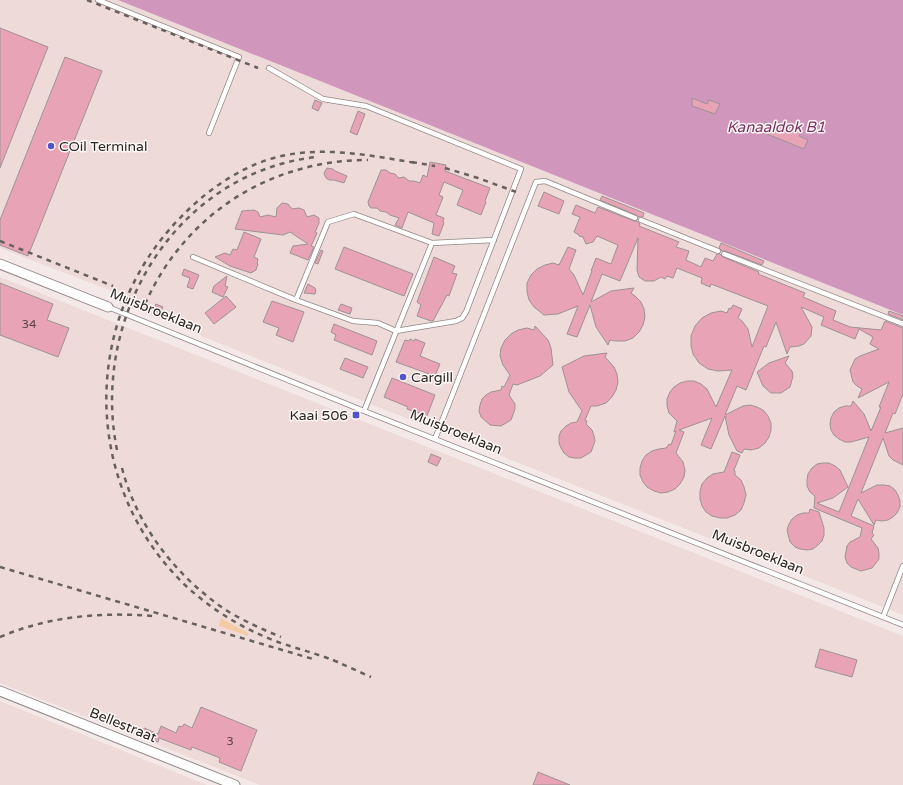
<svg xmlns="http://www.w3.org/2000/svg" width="903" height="785" font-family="'Varela Round',sans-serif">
<rect width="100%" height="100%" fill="#f4e9e8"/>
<!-- built -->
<path fill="#eedad8" d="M0,0H118L903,315V615L428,427L119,303L122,295L0,248Z
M0,277L903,636V785H260L0,683Z
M0,701L207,785H0Z"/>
<!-- green -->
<path fill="#f4cba6" d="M221,618L248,633V636L219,626Z"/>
<!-- water -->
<path fill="#d096bb" d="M118,0H903V315Z"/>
<!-- building -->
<path fill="#e8a4b6" stroke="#9d9295" d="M0,28L48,47L0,168Z
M65,57L102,71L28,256L0,245V220Z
M692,98L707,104L709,100L720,104L715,114L692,106Z
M315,100L322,103L318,111L312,108Z
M358,111L365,114L357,135L350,132Z
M765,122L772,125L777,122L801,132L799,136L808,140L804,149L762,132Z
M430,162L446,165L445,171L490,188L485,201L486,202L481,215L457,205L463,190L444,182L439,195L443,197L436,215L444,218L443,222L444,223L439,236L432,234L434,223L408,212L402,228L395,225L399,218L390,215L386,212L380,211L377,208H371L369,206L368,202L381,170H386L390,173L395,174L399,178L404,177L409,181H414L420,183L423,175L427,177Z
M327,168L333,169L335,171L347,176L344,183L334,180H329L326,178L324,173Z
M544,192L564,201L559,214L538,206Z
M602,196L644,213L643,217H639L636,215L600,200Z
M282,203L288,204L292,209L299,208L304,210L307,217L314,215L319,218V223L315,232L317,233L311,246L314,247L308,260L290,253L293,246L308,244L290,232L283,235L235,229L242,211L254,210L258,212L260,217L268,215L276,217L277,208Z
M576,205L595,213L598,207L634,221H637L640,224L639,226L679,242L676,247L689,251L686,260L701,267L705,258L713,261L717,254H720L723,257L759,272L758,274L805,293L803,297L836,311L833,320L850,327L881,330L885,321L903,328V394L895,414L893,413L885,433L903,428V465L893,460L889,456L883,438L861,493L877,485H884L890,486L895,490L898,495L900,501V507L897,513L893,517L888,520L882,521L876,520L874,525L858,499L851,516L874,526L872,533L874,535L871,539L878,548L879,553V559L872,568L861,571L851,567L847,563L845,557L847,546L850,542L860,537L862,528L814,508L815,496L810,492L807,486V480L808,474L812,468L817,464L823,463H829L835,466L840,470L848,487L833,498L817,503L839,512L869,437L851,442H845L839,439L834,435L831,430L830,424L831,418L834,412L839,408L845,406H851L853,401L864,414L871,431L881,407H879L889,382L858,398L862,389L857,386L853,382L850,370L855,359L860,356L879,349L870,344L873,337L859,329L855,339L821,325L824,317L801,307L812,327L811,336L804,344L799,346L790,347L787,354L776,322L766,347L764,346L746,390L737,386L725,415L743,406L750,405L757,407L763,410L768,416L771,423V430L769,437L765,443L759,448L751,450L744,449L742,453L737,451L729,435L725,416L711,449L701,445L712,418L679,430L684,432L676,453L683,462L685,470L684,477L680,484L675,489L668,492L661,493L654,491L647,487L643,482L640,475V468L642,461L646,455L652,451L659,449L666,448L669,444L671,445L676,431L674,432L677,421L669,413L667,406V399L670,392L674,387L680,383L687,381H694L701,384L707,389L716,407L732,370L718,371L708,369L699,363L693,354L691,346V336L695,326L702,318L711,313L721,311L727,313L729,308L731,309L733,305L742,309L738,318L742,321L748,329L752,347L768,306L711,284L710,287L701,283L702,278L677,268L673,278L667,276L665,279L661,277L654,281H645L639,277L637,270L638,238L620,281L602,274L591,302L611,291L634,288L631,293L635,296L641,302L644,309L645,317L643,325L639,332L633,338L625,341H616L610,340L608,345L596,327L590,305L577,337L567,334L578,306L558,314L544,315L534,307L529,300L527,292V283L531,275L537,269L545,265L553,263L559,265L568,247L576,250L569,269L574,275L583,295L592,271H591L596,258L611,264L618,245L597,236L593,242L586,244L583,237L579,236V235L574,232L580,217L572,214Z
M244,232L261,239L254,257L258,259L257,264H258L256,270L251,273L230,266L215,257L225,253L230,255L233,249L237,250Z
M721,243L764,261L762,265L725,251H722L719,248Z
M344,247L413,274L404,296L335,269Z
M321,250L323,251L318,264L315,263Z
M434,257L455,266L452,273L457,274L449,296L447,295L433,321H431L417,316L421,305L417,302Z
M184,269L199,275L193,289L187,287L190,278L182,275Z
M227,276L225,286L228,287L223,297L212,292L214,286Z
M0,283L53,304L47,320L69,328L58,357L0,335Z
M308,284L315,288L316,290L315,294L304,293Z
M226,296L236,307L214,324L205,313Z
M272,301L304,312L293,342L276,335L279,328L263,322Z
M156,304L163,307L160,313L153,310Z
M341,304L352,308L350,314L338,310Z
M889,311L903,316V320L888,314Z
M334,324L377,341L372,355L334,340L336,335L331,332Z
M535,326L548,340L551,348L553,365L540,376L517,385L513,384L509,395L515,404V409L511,420L501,426L490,425L481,417L479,411L480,405L482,399L486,395L491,392L501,390L502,386L504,387L510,375L503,365L500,356L501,348L505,340L511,334L518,330L527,328L534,330Z
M410,339L414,341L415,339L425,343L420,356L440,364L435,376L396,362L405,340L409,341Z
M607,353L605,357L614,367L617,374L618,382L616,390L612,397L606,403L597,406H591L585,420L587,421L586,424L592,430L594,436L595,441L591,452L581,458H575L569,457L564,453L561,448L559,443V436L561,431L566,426L571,423L577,422L582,411L569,392L562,367L584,356Z
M789,356L785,363L792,371L793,376L790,387L781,393H771L763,386L757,372L769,363Z
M345,358L368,367L363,378L340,369Z
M392,378L435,395L427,416L407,409L408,407L384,397Z
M732,452L740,455L734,470L735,471V475L741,480L744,487L746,495L744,503L741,510L735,515L727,518H720L712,516L706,512L702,506L700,499V491L702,484L707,478L713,474L724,472Z
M431,454L441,458L437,466L428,462Z
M810,509L819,512L824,528V535L822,541L818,545L813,549L807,550L800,549L795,547L790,542L787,530L789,524L792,519L797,515L803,513H809Z
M820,649L857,660L852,677L815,667Z
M201,707L257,730L241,771L219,762L220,758L192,747L191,750L159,738L158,742L141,735L144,728L158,734L161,726L176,733L179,726L182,727L184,724L192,728Z
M538,772L570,785H533Z"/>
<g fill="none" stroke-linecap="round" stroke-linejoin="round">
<!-- service casing -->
<g stroke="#928787" stroke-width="6">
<path id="service" d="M98,0L239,57L209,133
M641,220L718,251
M724,254L903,324
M193,257L296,300L353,321L378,323L396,331L456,321L462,318L466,312L521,169L366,106L323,99L269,68
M296,300L328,222L354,214L432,243L494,240
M108,307L359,409L903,625
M364,411L432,243
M435,439L536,182L545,181L635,218
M883,617L903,566"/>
</g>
<!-- minor casing -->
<g stroke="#928787" stroke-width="11">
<path id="minor" d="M0,264L108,307
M0,691L235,785"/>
</g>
<!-- service -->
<use href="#service" stroke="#fff" stroke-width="4.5"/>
<!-- minor -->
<use href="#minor" stroke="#fff" stroke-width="9"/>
<!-- rail -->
<path stroke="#66605f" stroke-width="2.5" stroke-dasharray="5 5" stroke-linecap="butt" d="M87,0L258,68
M412,162L435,166
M445,168L478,178L519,193
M0,241L113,286
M145,304C185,214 270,160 368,160
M117,450C90,316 176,173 316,157
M122,468C137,527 178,579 229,612C246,622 264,630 281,637
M0,567L313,659
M0,637C49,616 101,612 153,616
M333,660L371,677
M338,662C318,654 298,649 278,642C243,629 212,610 185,585C82,486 80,320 180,218C204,193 234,171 267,160C316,144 367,155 416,163"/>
</g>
<!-- markers -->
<g fill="#5453ca" stroke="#fef7f6" stroke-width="1.5">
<circle cx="51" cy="146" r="4"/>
<circle cx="403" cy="377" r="4"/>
<rect x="352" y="411" width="8" height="8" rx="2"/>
</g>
<g text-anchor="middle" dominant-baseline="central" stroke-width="3" stroke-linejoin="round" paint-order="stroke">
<!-- number labels -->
<g font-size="12" fill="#5a4649">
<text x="29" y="324">34</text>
<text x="230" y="741">3</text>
</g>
<!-- poi labels -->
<g font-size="14" fill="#2a2625" stroke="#fef7f6" text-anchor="start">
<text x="59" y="146">COil Terminal</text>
<text x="411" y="377">Cargill</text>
<text x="348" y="415" text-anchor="end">Kaai 506</text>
</g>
<!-- street labels -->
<g font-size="14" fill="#2a2625" stroke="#fef7f6">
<text transform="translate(156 311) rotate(22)">Muisbroeklaan</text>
<text transform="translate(456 432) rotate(22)">Muisbroeklaan</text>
<text transform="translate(758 552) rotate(22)">Muisbroeklaan</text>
<text transform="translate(123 725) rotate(22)">Bellestraat</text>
</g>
<!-- water labels -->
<g font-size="15" font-style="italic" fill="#783363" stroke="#fef7f6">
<text x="776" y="127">Kanaaldok B1</text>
</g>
</g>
</svg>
